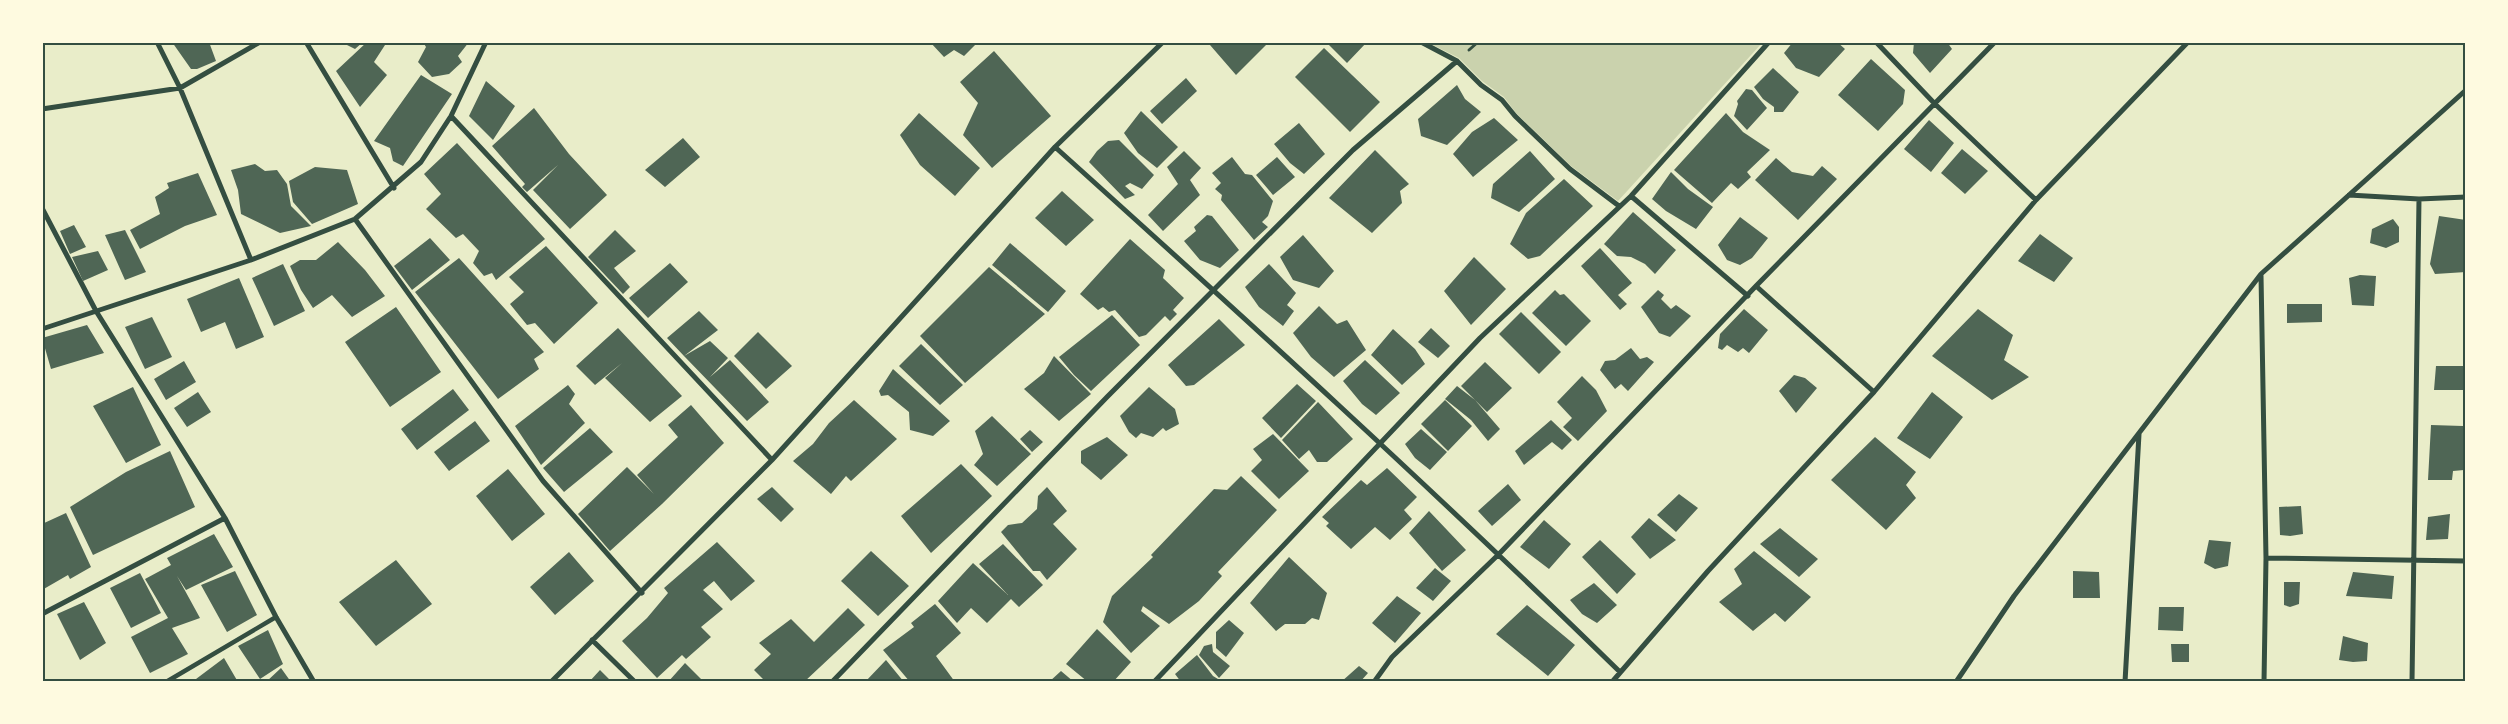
<svg xmlns="http://www.w3.org/2000/svg" width="2508" height="724" font-family="'PT Sans',sans-serif">
<rect width="100%" height="100%" fill="#e9edc9"/>
<!-- green -->
<path fill="#cad2ad" d="M1429,43H1762L1618,201L1571,166L1516,113L1504,97L1482,81L1459,58Z"/>
<!-- building -->
<path fill="#4f6655" d="M172,42H209L216,61L197,69H191Z
M341,42H363L355,49Z
M367,42H384L385,45L374,62L387,75L360,107L336,71Z
M423,42H469L458,56L462,62L449,74L432,77L418,62L426,47Z
M930,42H978L964,56L954,50L944,57Z
M1213,42H1233L1235,45L1238,42H1269L1236,75L1210,45Z
M1326,42H1367L1347,63Z
M1793,42H1837L1845,49L1819,77L1796,68L1784,53Z
M1914,42H1947L1952,49L1930,73L1913,53Z
M1324,48L1380,102L1350,132L1295,77Z
M994,51L1051,116L992,168L963,135L978,103L960,82Z
M1871,59L1905,90L1903,104L1878,131L1838,95Z
M1773,68L1799,92L1783,112H1774V107L1763,99L1754,87Z
M421,75L452,94L403,166L393,161L390,148L374,141Z
M1186,78L1197,91L1162,124L1150,111Z
M486,81L515,106L493,140L469,116Z
M1457,85L1465,99L1481,112L1447,145L1421,136L1418,119Z
M1746,89L1752,90L1767,108L1747,130L1734,116L1738,104L1737,101Z
M534,108L569,154L607,195L570,229L533,190L558,165L527,192L522,187L525,184L492,146Z
M1141,111L1178,147L1157,168L1138,153L1124,133Z
M919,113L980,168L955,196L920,165L900,135Z
M1726,113L1743,132L1770,150L1747,172L1751,177L1738,189L1731,183L1712,203L1674,170Z
M1494,118L1518,140L1473,177L1453,154L1472,132Z
M1929,120L1954,143L1931,172L1904,149Z
M1299,123L1325,154L1304,174L1290,163L1274,144Z
M683,138L700,157L665,187L645,170Z
M1119,140L1154,175L1142,189L1130,183L1125,186L1135,195L1125,199L1089,162L1097,151L1108,141Z
M457,143L545,239L496,280L492,273L484,276L473,263L479,251L463,234L456,238L426,209L441,194L424,174Z
M1962,149L1988,171L1965,194L1941,173Z
M1375,150L1409,184L1400,191L1402,203L1372,233L1329,198Z
M1184,151L1201,168L1190,180L1200,195L1163,231L1148,215L1178,184L1167,167Z
M1530,151L1555,179L1519,212L1491,198L1493,184Z
M1232,157L1245,174L1252,175L1273,201L1268,216L1262,222L1268,227L1254,240L1221,200L1222,195L1215,189L1221,183L1212,173Z
M1277,157L1295,177L1273,195L1256,175Z
M1776,158L1792,172L1813,176L1822,166L1837,179L1798,220L1755,180Z
M255,164L265,171L277,170L287,184L291,206L311,226L280,233L241,214L238,190L231,170Z
M315,167L347,170L358,204L312,224L293,202L289,181Z
M1671,172L1688,189L1713,207L1696,229L1666,211L1652,199Z
M198,173L217,215L185,226L140,249L130,230L160,214L155,197L169,188L167,183Z
M1564,179L1593,206L1540,256L1528,259L1510,244L1526,213Z
M1062,191L1094,220L1066,246L1035,218Z
M1633,212L1676,250L1655,274L1645,264L1631,257L1617,256L1604,244Z
M1207,215L1212,216L1239,250L1220,268L1200,260L1184,241L1196,231L1194,227Z
M2439,216L2466,220V272L2435,274L2430,264Z
M1740,217L1768,238L1752,258L1740,265L1727,260L1718,245Z
M2393,219L2399,227V242L2386,248L2370,243L2372,229Z
M74,225L86,247L70,254L60,231Z
M125,230L146,272L125,280L105,235Z
M615,230L636,251L614,268L630,287L623,294L588,257Z
M2040,234L2073,258L2054,282L2018,261Z
M1303,235L1334,271L1319,288L1293,280L1280,257Z
M430,238L450,260L412,290L394,266Z
M1130,239L1165,270L1163,278L1184,298L1173,310L1177,314L1170,321L1165,316L1146,335L1139,337L1115,310L1109,312L1103,307L1098,310L1080,294Z
M338,242L365,270L385,296L352,317L332,295L313,308L301,290L290,266L300,260H316Z
M1010,243L1066,291L1048,312L992,265Z
M546,246L598,303L554,344L535,323L527,325L510,304L524,292L509,277Z
M1600,248L1632,283L1618,295L1627,304L1620,310L1581,266Z
M98,251L108,270L83,281L72,257Z
M1474,257L1506,289L1471,325L1444,291Z
M459,258L544,352L534,359L539,369L498,399L415,292Z
M670,263L688,282L648,318L629,298Z
M283,264L305,311L274,326L252,278Z
M1269,264L1296,293L1287,305L1294,311L1283,326L1259,307L1245,287Z
M989,267L1045,314L965,383L920,336Z
M2360,275L2376,276L2374,306L2352,305L2349,278Z
M239,278L264,337L236,349L225,322L201,332L187,299Z
M1555,290L1560,295L1564,294L1591,321L1566,346L1532,313Z
M1658,290L1664,295L1661,299L1671,309L1676,305L1691,316L1670,337L1659,333L1641,307Z
M2287,304H2322V322L2287,323Z
M1319,306L1337,324L1347,320L1366,350L1334,377L1311,357L1293,333Z
M396,307L441,372L390,407L345,342Z
M1744,309L1768,330L1749,353L1743,348L1738,352L1727,345L1722,350L1718,348L1720,334Z
M1978,309L2013,335L2004,360L2029,377L1992,400L1932,356Z
M699,311L718,330L684,356L667,338Z
M1521,312L1561,352L1539,374L1499,334Z
M1112,315L1140,345L1091,391L1074,375L1059,357Z
M152,317L172,357L145,369L125,327Z
M1219,319L1245,345L1194,385L1186,386L1168,365Z
M87,325L104,353L51,369L42,338Z
M618,328L682,396L650,422L605,378L622,363L595,385L576,366Z
M1431,328L1450,346L1438,358L1418,342Z
M1393,329L1415,349L1425,364L1402,385L1371,355Z
M758,332L792,366L766,389L734,356Z
M710,341L728,358L710,377L730,360L769,402L747,421L684,356Z
M921,344L963,385L940,405L899,366Z
M1631,348L1640,359L1647,357L1654,362L1628,391L1621,384L1615,389L1600,370L1605,361L1615,360Z
M1054,356L1091,394L1059,421L1024,389L1044,373Z
M1365,360L1400,393L1376,415L1362,404L1343,381Z
M184,361L196,382L166,400L154,379Z
M1485,362L1512,388L1487,412L1461,386Z
M2436,366H2466V390H2434Z
M893,369L950,421L933,436L910,430L909,412L888,395L881,396L879,391Z
M1794,375L1805,378L1817,388L1796,413L1779,391Z
M1582,376L1596,390L1607,411L1578,441L1563,427L1572,418L1557,402Z
M1297,384L1316,401L1281,438L1262,418Z
M568,385L575,394L569,404L585,423L541,465L515,426Z
M1457,386L1475,400L1500,429L1488,441L1471,420L1445,399Z
M133,387L161,445L126,463L93,406Z
M1149,387L1175,409L1179,424L1166,431L1163,428L1153,437L1141,433L1136,438L1129,432L1120,416Z
M453,389L469,410L417,450L401,429Z
M198,392L211,412L187,427L174,408Z
M1932,392L1963,417L1930,459L1897,438Z
M854,400L897,439L851,481L846,476L831,494L793,461L813,444L829,423Z
M1445,400L1472,426L1448,451L1421,424Z
M1318,402L1353,439L1327,462H1317L1309,450L1299,459L1282,440Z
M691,405L724,443L662,504L610,551L578,514L627,467L654,494L637,475L678,437L668,425Z
M992,416L1031,454L997,486L974,465L983,454L975,431Z
M1551,420L1572,440L1562,450L1552,442L1524,465L1515,451Z
M475,421L490,441L449,471L434,452Z
M2431,425L2463,426L2466,442L2464,470L2453,471L2452,480H2428Z
M590,428L613,452L564,492L543,468Z
M1421,429L1447,452L1430,470L1415,458L1405,444Z
M1030,430L1043,442L1032,452L1020,439Z
M1273,434L1309,471L1279,499L1251,471L1262,460L1253,449Z
M1107,437L1128,455L1101,480L1081,463V451Z
M1875,437L1916,472L1906,485L1916,498L1886,530L1831,480Z
M170,451L195,507L93,555L70,507L126,472Z
M961,464L992,496L931,553L901,516Z
M1387,468L1417,497L1404,510L1412,519L1390,540L1375,527L1351,549L1326,526L1329,523L1322,517L1361,480L1367,485Z
M508,469L545,514L512,541L476,496Z
M1241,476L1277,510L1218,572L1222,576L1199,601L1169,624L1143,606L1141,611L1160,626L1131,653L1103,622L1112,596L1153,557L1151,555L1214,489L1227,490Z
M1508,484L1521,500L1492,526L1478,511Z
M772,487L794,509L781,522L757,499Z
M1047,487L1067,511L1053,524L1077,549L1047,580L1040,571H1033L1001,532L1008,525L1022,523L1037,509L1038,496Z
M1679,494L1698,508L1676,532L1657,515Z
M2301,506L2303,534L2290,536L2280,535L2279,507Z
M1429,511L1466,550L1442,571L1409,533Z
M66,513L91,567L70,579L68,575L42,590V524Z
M2450,514L2448,539L2426,540L2428,517Z
M1649,518L1676,540L1650,559L1631,537Z
M1544,520L1571,544L1549,569L1520,547Z
M1780,528L1818,559L1799,577L1760,544Z
M214,534L233,567L186,590L177,576L200,618L172,628L188,654L150,673L131,637L168,618L145,579L171,565L167,558Z
M1600,540L1636,574L1617,594L1582,557Z
M2209,540L2231,542L2228,566L2215,569L2204,563Z
M717,542L755,581L731,601L714,581L703,590L723,609L701,627L711,637L686,659L682,655L657,678L622,641L647,618L668,593L664,588Z
M1003,544L1043,585L1019,607L1011,599L987,623L971,608L957,623L938,601L973,563L1008,595L979,564Z
M871,551L909,586L878,616L841,581Z
M1754,551L1811,597L1785,622L1775,613L1753,631L1719,602L1742,584L1734,569Z
M569,552L594,581L555,615L530,587Z
M1289,557L1327,593L1319,620L1312,618L1305,624H1285L1276,631L1250,603Z
M396,560L432,604L376,646L339,602Z
M1435,568L1451,581L1433,601L1416,588Z
M235,571L257,615L227,632L201,585Z
M2073,571L2099,572L2100,598H2073Z
M2353,572L2394,576L2392,599L2346,596Z
M140,573L161,613L131,628L110,588Z
M2284,582H2300L2299,604L2290,607L2284,605Z
M1594,583L1617,605L1597,623L1582,614L1570,600Z
M1397,596L1421,613L1395,643L1372,623Z
M84,602L106,643L80,660L57,614Z
M935,604L961,633L936,656L955,682H910L883,650L914,627L911,623Z
M1527,605L1575,645L1548,676L1496,634Z
M2159,607H2184L2183,631L2158,630Z
M848,608L865,625L804,682H766L754,670L771,654L759,643L791,619L814,642Z
M1229,620L1244,633L1226,657L1216,648V632Z
M1097,629L1131,662L1113,682H1088L1066,664Z
M268,630L283,664L260,679L238,646Z
M2343,636L2368,643L2367,661L2353,662L2339,660Z
M1212,644L1213,652L1230,666L1219,678L1199,655L1204,646Z
M2171,644H2189V662H2172Z
M1197,655L1213,676L1223,682H1181L1175,674Z
M224,658L238,682H192Z
M886,660L904,682H865Z
M685,663L704,682H668Z
M1359,666L1368,673L1360,682H1341Z
M281,668L291,682H266Z
M600,670L612,682H589Z
M1061,671L1074,682H1049Z"/>
<g fill="none" stroke-linecap="round" stroke-linejoin="round">
<!-- path -->
<path stroke="#344e41" stroke-width="3" d="M1469,50L1478,42"/>
<!-- pedestrian -->
<path stroke="#344e41" stroke-width="4.5" d="M166,682L276,617"/>
<!-- minor -->
<path stroke="#344e41" stroke-width="5" d="M157,42L180,88L251,260
M306,42L394,188
M1421,42L1457,61L1481,85L1502,100L1515,116L1570,169L1619,206
M1876,42L1935,104L2036,200
M42,109L180,88L260,42
M451,116L772,460
M1055,147C1246,319 1436,492 1620,672
M2349,195L2419,199L2466,197
M1631,196L1748,296
M42,208L96,311L225,518L276,617L314,682
M355,219L543,481L642,593
M2261,275L2266,558L2264,682
M1756,286L1874,392
M42,329L251,260L355,219L421,162L451,116L486,42
M2266,558L2466,561
M42,614L225,518
M592,640L635,682
M551,682L772,460L1055,147L1163,42
M832,682L1107,397L1353,150L1457,61
M1154,682L1480,338L1631,196L1769,42
M1374,682L1392,657L1499,554L1756,286L1995,42
M1612,682L1708,571L1874,392L2036,200L2188,42
M1956,682L2014,596L2261,274L2466,90
M2125,682L2139,434
M2412,682L2419,199"/>
</g>
<!-- border -->
<rect width="2508" height="724" fill="none" stroke="#fefae0" stroke-width="88"/>
<rect x="44" y="44" width="2420" height="636" fill="none" stroke="#344e41" stroke-width="2"/>
</svg>
